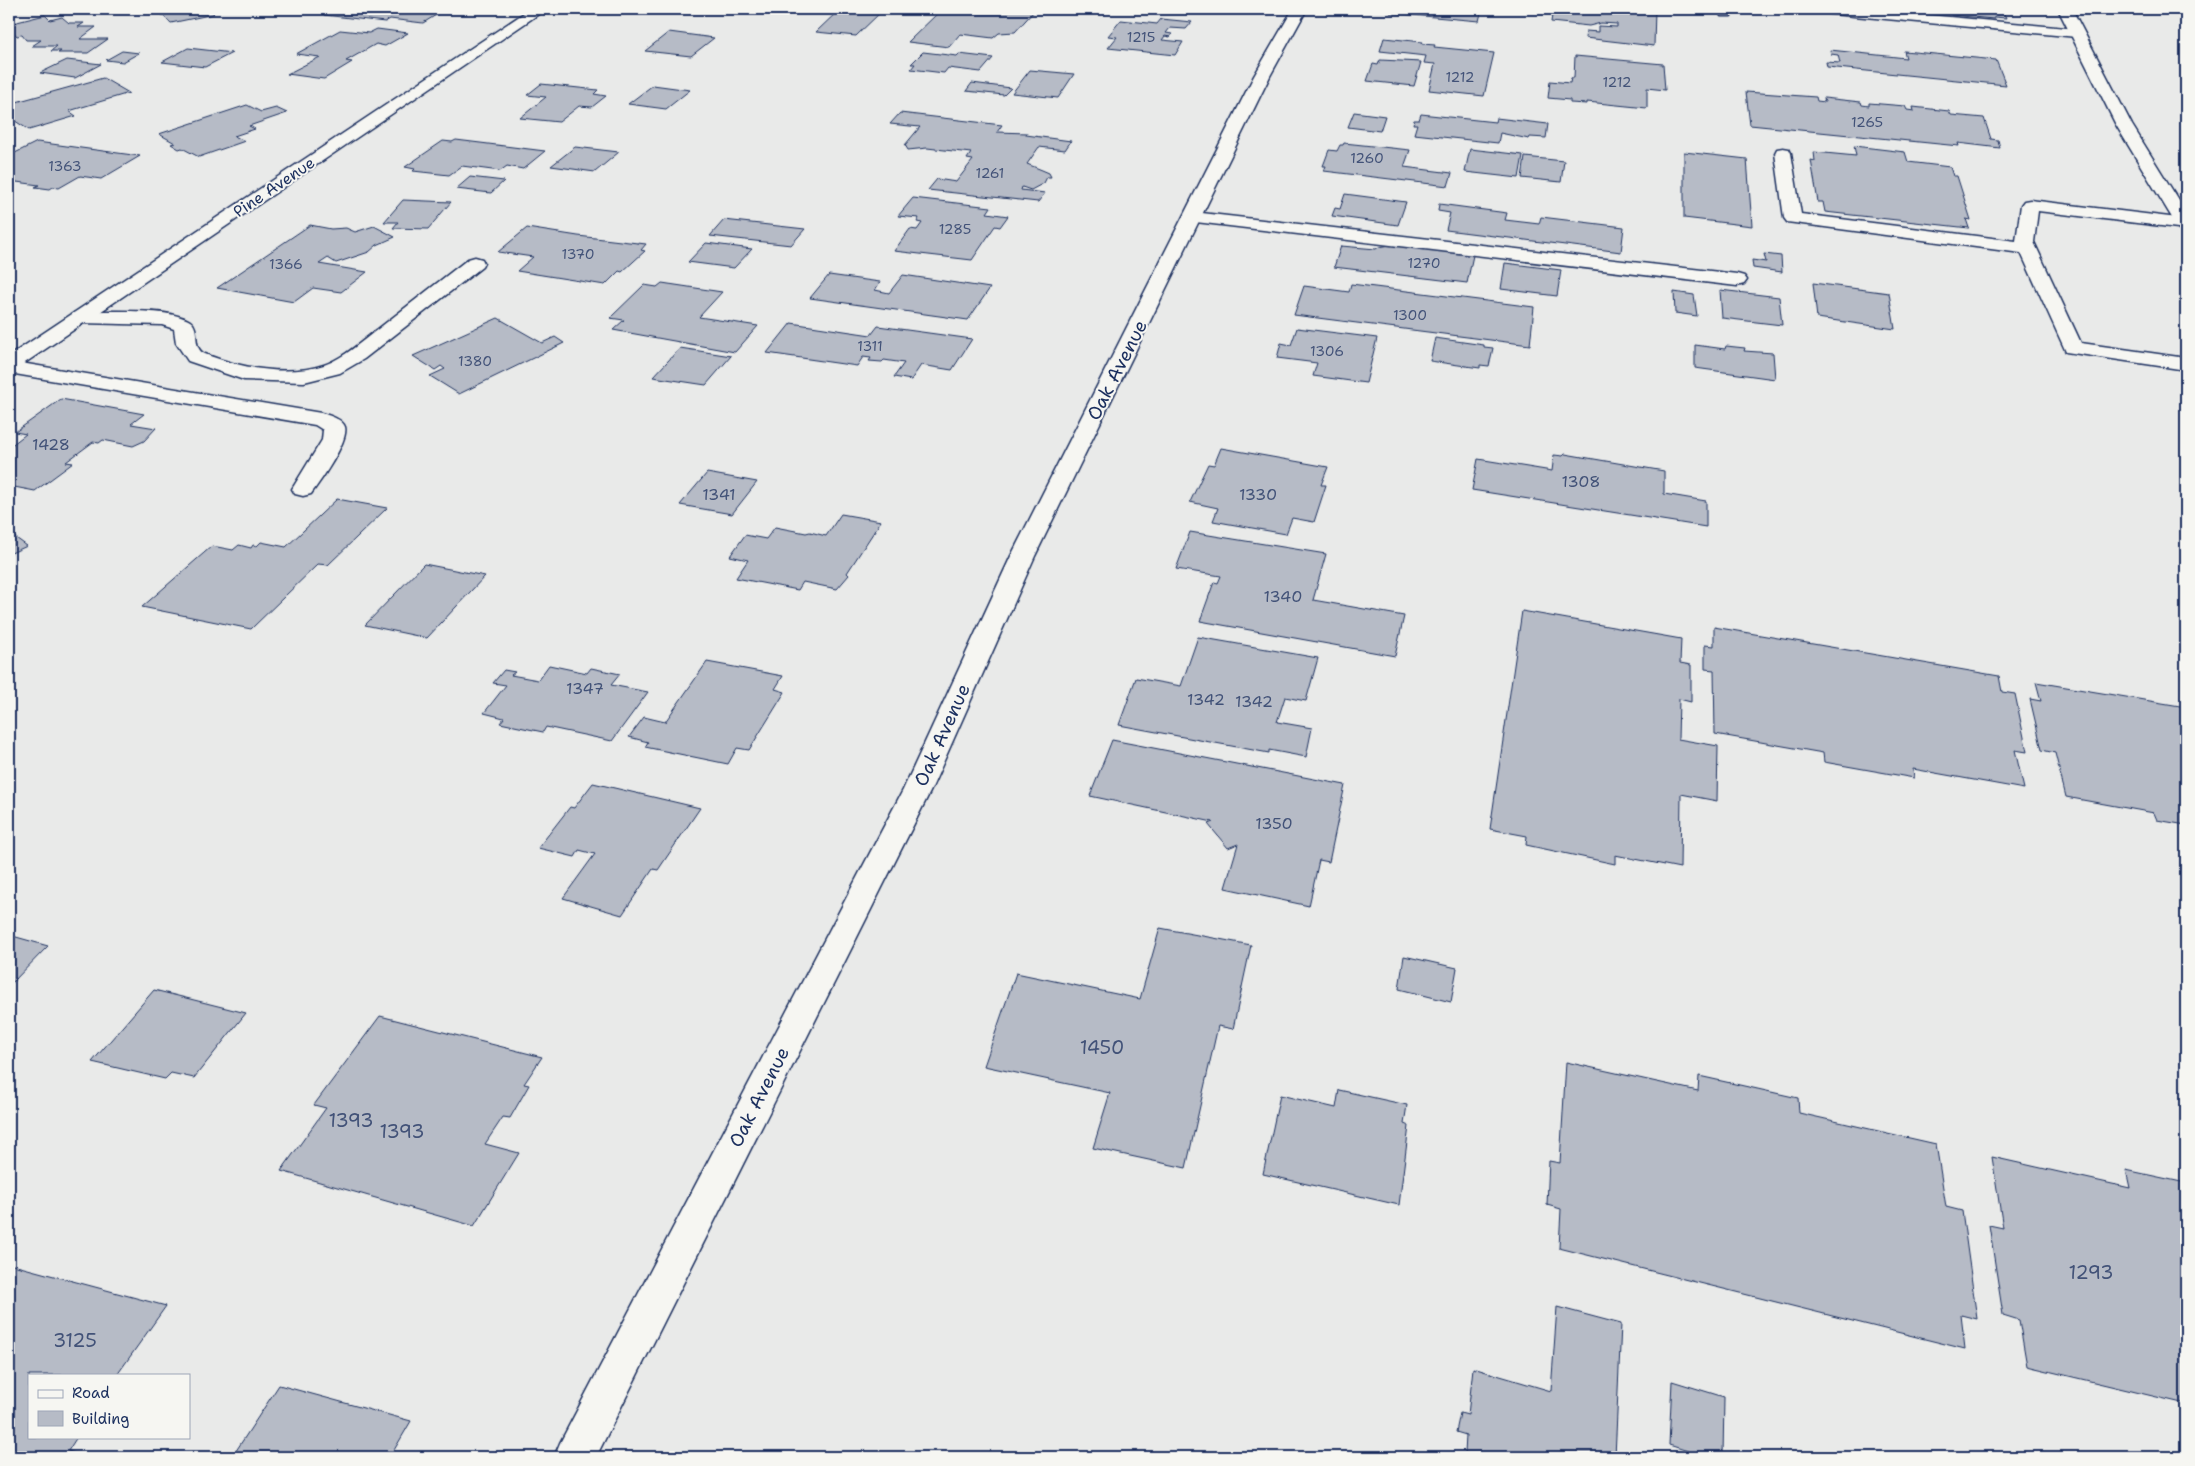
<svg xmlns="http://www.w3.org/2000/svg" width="2195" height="1466" font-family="'Shantell Sans',sans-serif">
<rect width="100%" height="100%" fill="#e9eae9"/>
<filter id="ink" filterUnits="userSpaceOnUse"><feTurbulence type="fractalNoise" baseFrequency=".02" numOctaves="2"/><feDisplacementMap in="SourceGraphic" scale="10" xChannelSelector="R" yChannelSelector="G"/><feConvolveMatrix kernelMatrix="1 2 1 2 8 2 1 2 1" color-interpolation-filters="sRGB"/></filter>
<g filter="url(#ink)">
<!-- building -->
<path fill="#b6bbc6" stroke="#1b2f5e" d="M156,9H209L214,14L171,23Z
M335,9H441L437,12H441L423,23L390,19L385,22L324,15Z
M835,9H888L882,11L856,36L816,32L840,9Z
M942,9H1022L1035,10L1015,32L999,33L993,38L960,34L949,47L908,42Z
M1105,9H1160L1156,14Z
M1392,9H1482L1479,21L1390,13Z
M1553,9H1655L1654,46L1585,38L1586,31L1598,32V26L1617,27V24L1601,23L1589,26L1551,22Z
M1949,9H2002L2006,18L1994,17V19L1951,15Z
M45,15L50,20L62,17L69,23H84L78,27H96L80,39H108L88,53H58L61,51H51L57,46H32L41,40H26L22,35L17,36L9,27V24Z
M1161,19L1192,22L1186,29L1170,28L1166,33L1172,34L1170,37L1165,36L1162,40L1183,42L1175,55L1108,48L1117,37L1108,36L1121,20L1157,24Z
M377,29L408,33L385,46L376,44L346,61L352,62L324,79L287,74L320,57L296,54L340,30L369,33Z
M669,32L714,38L691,56L645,51Z
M1384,38L1423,42L1422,44L1435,45L1434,47L1494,53L1484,96L1429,90L1435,64L1424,63L1426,56L1380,51Z
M188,48L232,53L205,67L162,62Z
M1830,50L1906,58L1904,51L1996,60L2006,85L1827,67L1826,62L1840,63L1838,55L1831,54Z
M122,51L139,53L123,62L106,60Z
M923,52L957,56L959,54L993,58L981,72L948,68L944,73L911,69L915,64H911Z
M1575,56L1663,64L1665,90L1647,88V108L1587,102V104L1570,103V100L1548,98L1550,81L1570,83L1571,78H1574Z
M67,60L101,64L75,78L40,73Z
M1380,60L1421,62L1414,86L1367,81L1373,64L1378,65Z
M1030,70L1074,74L1058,98L1012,93Z
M103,78L129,93L69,111L76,116L29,130L9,117V104Z
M972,83L1011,88L1004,95L966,91Z
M541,84L598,90L594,94L606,96L592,107L579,106L559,122L520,118L546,97L527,95Z
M653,85L690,90L666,109L628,104Z
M1746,92L1816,97L1817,101L1825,102L1824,98L1861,102L1862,105L1869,106V103L1905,106L1907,110L1914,111L1913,107L1949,111L1951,115L1984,118L1991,139L1998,140L2000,148L1958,143L1959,146L1750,125Z
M247,105L261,112L276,108L287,113L249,126L255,129L234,136L245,141L199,157L182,148L179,149L171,144L175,143L159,134Z
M1354,112L1385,116L1380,131L1348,127Z
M900,113L1002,125L997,132L1027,133L1026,135L1071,141L1065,150L1039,147L1027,164L1042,170L1049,173L1051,177H1047L1044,183L1031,190L1022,187L1021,190L1045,193L1038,202L928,190L937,179L956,182L973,160L967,159L971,153L927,148L908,150L905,145L920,127L890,124Z
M1421,114L1495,122L1496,118L1548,124L1546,138L1530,137L1529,139L1500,133L1498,143L1414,134L1417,124H1413L1414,120H1419Z
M456,140L545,151L523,169L507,166L500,171L462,166L449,175L413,171L415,169L405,167L443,141L452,142Z
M37,142L140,156L101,179L80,176L59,188L53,187L50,189L35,187L39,185L9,181V156Z
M1344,143L1410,150L1404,167L1452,173L1448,186L1324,171L1326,166H1323L1329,150L1337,151L1340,145H1343Z
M1854,146L1905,152L1908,162L1950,167L1953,176H1957L1971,220L1966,219L1969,228L1825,212L1823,202H1818L1811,160L1815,161L1814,152L1856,156Z
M575,147L619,152L595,172L551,166Z
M1470,149L1523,155L1519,178L1465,172Z
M1684,152L1747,159L1752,226L1684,218Z
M1525,157L1564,161L1561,182L1522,178Z
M470,177L504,181L491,193L456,189Z
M1345,194L1406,202L1398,225L1332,216L1335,208L1340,209Z
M913,198L991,207L987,213L1008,216L1000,227L995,226L972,260L894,251L910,229L917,230L922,223L917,222L919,218L898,216Z
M403,200L451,202L428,229L393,228L398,222H384Z
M1439,204L1507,213L1505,220L1539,224L1541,217L1624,227L1621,252L1446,230L1450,213L1438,211Z
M724,220L805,229L791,245L710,236Z
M310,225L331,229L346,228L355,232L374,226L395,237L377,245L369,252L336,263L328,258L319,264L367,272L341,292L313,288L294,302L217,288Z
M527,228L578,236L646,244L641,250L645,251L622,272L619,271L605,285L517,271L533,257L498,252Z
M1393,236L1475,246L1467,283L1334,267L1341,246L1376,249L1379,247L1390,245Z
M706,243L752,249L734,268L688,262Z
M1764,254L1781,256L1782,272L1753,268L1752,260L1766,262Z
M1505,263L1561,270L1557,296L1501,289Z
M829,275L880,282L875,290L889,293L903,275L990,288L968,320L810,298Z
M662,283L722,292L699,317L758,326L735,352L613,330L624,320L610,318L644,285L657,287Z
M1813,283L1889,293L1895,329L1817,318Z
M1351,284L1534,307L1530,345L1294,315L1304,286L1349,292Z
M1720,290L1779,297L1782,325L1722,318Z
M1674,292L1694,295L1697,316L1675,313Z
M498,318L542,343L555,337L564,343L459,394L430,376L445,369L441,366L435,370L413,356Z
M791,323L871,335L878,326L972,339L952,370L921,365L911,380L894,377L904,363L884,360L882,362L869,361L871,358L863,357L857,366L767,353Z
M1297,328L1377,338L1366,383L1313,376L1317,363L1277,358L1281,343L1291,345Z
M1435,338L1484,345V347L1493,348L1489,366L1480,365V368L1430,361Z
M1695,345L1725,349L1726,346L1745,348L1744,351L1773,353L1775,379L1695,368Z
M680,348L731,356L706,385L653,377Z
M61,399L144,414L131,424L156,428L144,441L133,446L103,440L99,443L93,442L66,462L73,463L35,491L9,486V447L26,434L15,432Z
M1221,448L1328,467L1321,485H1326L1314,522L1292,518L1286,534L1213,521L1218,508L1190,502L1208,464L1214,465Z
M1565,454L1664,471V494L1706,501V527L1472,490L1478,459L1552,471L1554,455L1563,456Z
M707,473L757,482L732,514L680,505Z
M337,499L387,508L328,565L318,564L251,629L142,607L212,546L233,550L239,545L251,548L253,545L257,546L261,542L286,547Z
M841,514L881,521L847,573L849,575L837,589L803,582L798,590L736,578L748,560L730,556L745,535L766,539L775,527L806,533L810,532L826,536Z
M1190,532L1326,554L1313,600L1404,616L1395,656L1200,621L1214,582L1218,583L1221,576L1176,569Z
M9,533L27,546L9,554Z
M424,564L485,576L427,638L365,625Z
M1522,611L1681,639L1680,663L1691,665V702L1679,699L1678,739L1718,746L1717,801L1681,794L1680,868L1615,855V864L1526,845L1527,836L1490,829Z
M1714,627L1999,676L2002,692L2015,694L2027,752L2015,750L2024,789L1913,769L1914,778L1824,762L1823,753L1715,734L1714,670L1705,669V645L1714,646Z
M1198,637L1318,658L1306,701L1285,697L1277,722L1312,728L1306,757L1269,750V753L1119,725L1136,678L1181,686Z
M707,662L783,676L775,689L785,692L749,750L737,748L728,764L645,747L648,742L629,737L644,717L665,722Z
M549,665L587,673L591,668L620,674L611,685L648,692L612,741L546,727L543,732L500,723L504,718L484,713L506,685L493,683L504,670L515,672L511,675L538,680Z
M2036,682L2186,707V825L2157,820L2154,813L2066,797L2055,753L2042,750L2030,699L2041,701Z
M1112,740L1345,785L1329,862L1319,860L1309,906L1225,888L1238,844L1228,848L1208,824L1213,822L1090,796Z
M593,783L700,808L658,870L653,869L622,915L563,898L595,854L579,850L575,857L538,848L570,807L574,808Z
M1160,928L1251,945L1233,1029L1218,1026L1186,1168L1093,1148L1110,1093L984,1066L1016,973L1140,999Z
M9,935L48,946L9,986Z
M1404,956L1457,968L1451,1002L1399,989Z
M154,990L246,1013L194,1078L171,1073L165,1079L92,1062Z
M380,1016L542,1057L524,1084L529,1085L510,1118L503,1117L485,1144L519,1153L474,1226L281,1171L326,1108L314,1105Z
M1566,1062L1698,1091L1699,1076L1798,1098L1799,1113L1936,1144L1946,1207L1962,1211L1977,1319L1961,1315L1965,1349L1559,1248L1561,1209L1547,1205L1549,1161L1560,1163Z
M1339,1090L1407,1105L1404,1124L1409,1126L1399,1205L1263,1174L1280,1095L1336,1108Z
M1992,1157L2130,1188L2126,1170L2186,1183V1404L2027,1366L2019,1320L2003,1315L1989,1225L2003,1228Z
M9,1264L166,1306L117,1375H29V1437H77L68,1451L80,1454L77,1457H9Z
M1557,1307L1621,1324L1615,1457H1476L1465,1454L1466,1435L1456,1432L1460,1413L1468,1415L1473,1368L1551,1391Z
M1672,1381L1724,1397L1723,1457H1707L1669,1445Z
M279,1385L411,1421L390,1457H232Z"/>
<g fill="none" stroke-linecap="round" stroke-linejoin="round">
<!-- lane casing -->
<g stroke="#1b2f5e" stroke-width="3">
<path id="lane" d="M1719,9H1733L1731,16H1721Z
M1815,9H1864L2077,29L2082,30L2084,33L2082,36L2077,37L1822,13Z
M1783,148L1789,149L1791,153L1801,214L2016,241L2021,205L2024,201L2030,200L2186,219V229L2038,211L2034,242L2081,343L2186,358V370L2066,352L2021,253L1787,222L1784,218L1775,153L1777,149Z
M1193,212L1737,274L1744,276L1747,280L1744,284L1737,286L1187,221L1184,217L1187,213Z
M475,257L482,259L484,263L482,267L364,359L340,373L304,382L244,380L188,361L176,343L174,329L162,325L81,323L74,321L71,317L74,313L81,311C108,312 168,307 190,321C201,328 191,348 205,354C240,368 288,377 324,365C344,358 362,341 378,329C408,306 438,282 468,259Z
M9,361L321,413C328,415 343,419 345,427C349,441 320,482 311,494L303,496L295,494L292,489L322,440L323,430L315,425L9,373Z"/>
</g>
<!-- street casing -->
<g stroke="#1b2f5e" stroke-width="3">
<path id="street" d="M530,9H546L16,369L9,371V356Z
M1293,9H1307L1270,76L1035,556L931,790L596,1457H554L560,1443L903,790L1011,556L1254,76Z"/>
</g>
<!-- primary casing -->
<g stroke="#1b2f5e" stroke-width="3">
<path id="primary" d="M2058,9H2072L2132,125L2186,212V231L2180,230L2177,226L2116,125Z"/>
</g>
<!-- lane -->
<use href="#lane" fill="#f6f6f2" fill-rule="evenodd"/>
<!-- street -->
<use href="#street" fill="#f6f6f2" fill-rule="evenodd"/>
<!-- primary -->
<use href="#primary" fill="#f6f6f2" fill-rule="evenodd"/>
</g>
</g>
<g text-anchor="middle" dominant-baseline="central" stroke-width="4" stroke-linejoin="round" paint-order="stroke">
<!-- far-number labels -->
<g font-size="14" fill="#425278">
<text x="1141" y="37">1215</text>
<text x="1460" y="77">1212</text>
<text x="1617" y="82">1212</text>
<text x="1867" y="122">1265</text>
<text x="1367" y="158">1260</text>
<text x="65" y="166">1363</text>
<text x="990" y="173">1261</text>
<text x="955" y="229">1285</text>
<text x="578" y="254">1370</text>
<text x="1424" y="263">1270</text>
<text x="286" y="264">1366</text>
<text x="1410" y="315">1300</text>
<text x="870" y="346">1311</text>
<text x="1327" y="351">1306</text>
<text x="475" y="361">1380</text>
</g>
<!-- far-street labels -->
<g font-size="16" fill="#1b2f5e" stroke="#f6f6f2">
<text transform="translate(274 187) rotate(-34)">Pine Avenue</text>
</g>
<!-- number labels -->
<g font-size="16" fill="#425278">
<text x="51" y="444">1428</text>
<text x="1581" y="481">1308</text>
<text x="719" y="494">1341</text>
<text x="1258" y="494">1330</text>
<text x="1283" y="596">1340</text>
<text x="585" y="688">1347</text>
<text x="1206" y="699">1342</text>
<text x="1254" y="701">1342</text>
<text x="1274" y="823">1350</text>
</g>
<!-- street labels -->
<g font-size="19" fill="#1b2f5e" stroke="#f6f6f2">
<text transform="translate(1117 370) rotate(-63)">Oak Avenue</text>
<text transform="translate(942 735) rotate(-66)">Oak Avenue</text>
<text transform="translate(759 1097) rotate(-63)">Oak Avenue</text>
</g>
<!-- near-number labels -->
<g font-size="19" fill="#425278">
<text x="1102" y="1047">1450</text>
<text x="351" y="1120">1393</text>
<text x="402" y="1131">1393</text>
<text x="2091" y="1272">1293</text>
<text x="75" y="1340">3125</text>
</g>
</g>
<!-- margin -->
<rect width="2195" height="1466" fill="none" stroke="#f6f6f2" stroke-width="30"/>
<rect x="15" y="15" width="2165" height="1436" fill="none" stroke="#1b2f5e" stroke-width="2" filter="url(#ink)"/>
<!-- legend -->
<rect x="28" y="1374" width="162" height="65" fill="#f6f6f2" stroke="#9ea6b7"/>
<rect x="38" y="1390" width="25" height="8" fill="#f6f6f2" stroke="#9ea6b7"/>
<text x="72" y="1398" font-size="15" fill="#1b2f5e">Road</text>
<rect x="38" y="1411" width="25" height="15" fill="#b6bbc6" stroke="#9ea6b7"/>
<text x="72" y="1424" font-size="15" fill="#1b2f5e">Building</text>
</svg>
